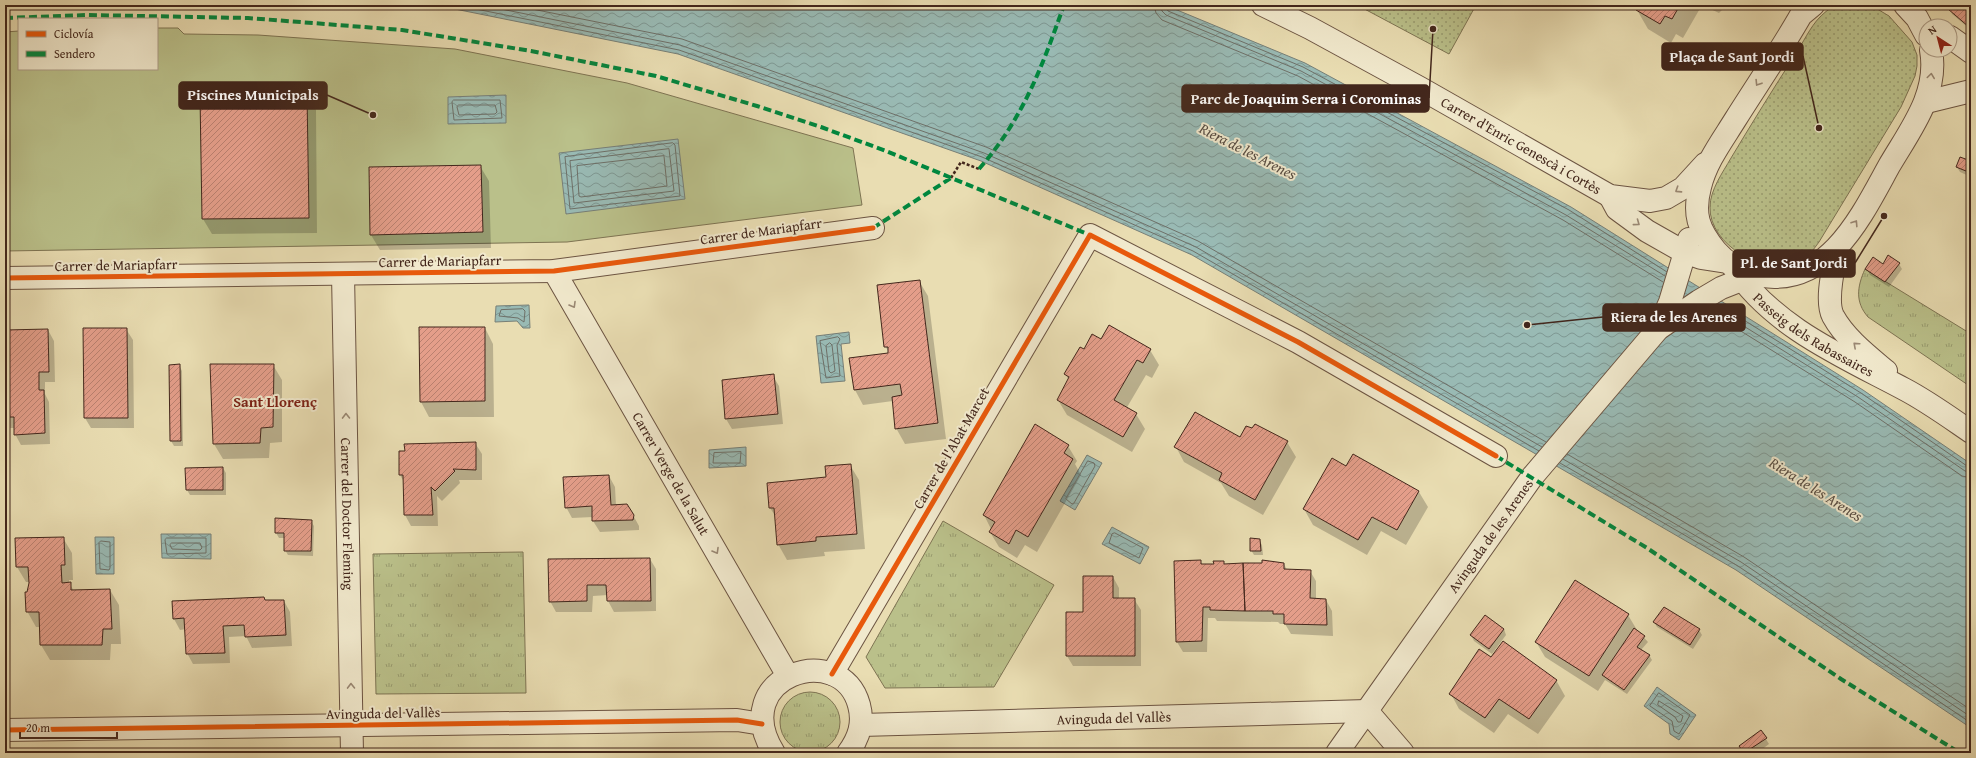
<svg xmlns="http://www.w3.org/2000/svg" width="1976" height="758" font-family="'Gentium Book Plus',serif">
<defs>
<pattern id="grass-tufts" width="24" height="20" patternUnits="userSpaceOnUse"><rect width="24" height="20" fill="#bac08a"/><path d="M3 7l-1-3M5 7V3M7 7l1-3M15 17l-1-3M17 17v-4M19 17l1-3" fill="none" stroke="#999c70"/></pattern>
<pattern id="park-dots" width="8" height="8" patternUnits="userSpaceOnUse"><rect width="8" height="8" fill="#bac08a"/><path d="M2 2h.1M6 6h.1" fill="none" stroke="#999c70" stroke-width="1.8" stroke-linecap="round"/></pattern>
<pattern id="water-waves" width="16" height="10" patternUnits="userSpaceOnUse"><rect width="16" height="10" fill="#99bab4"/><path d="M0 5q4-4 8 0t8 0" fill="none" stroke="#7e9792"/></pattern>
<pattern id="building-hatch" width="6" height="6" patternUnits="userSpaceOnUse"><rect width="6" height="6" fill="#e49e8a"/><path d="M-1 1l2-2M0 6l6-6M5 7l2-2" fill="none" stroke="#ba8170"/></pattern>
</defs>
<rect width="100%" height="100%" fill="#e9ddb2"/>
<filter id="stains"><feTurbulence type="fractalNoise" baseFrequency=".005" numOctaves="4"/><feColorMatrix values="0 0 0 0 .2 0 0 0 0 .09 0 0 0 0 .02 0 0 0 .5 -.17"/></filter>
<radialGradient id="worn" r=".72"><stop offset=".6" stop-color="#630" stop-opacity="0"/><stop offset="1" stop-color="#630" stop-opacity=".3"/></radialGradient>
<!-- grass -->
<path fill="url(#grass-tufts)" stroke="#7e7453" d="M1865,269L1971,334V387L1868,317C1855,302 1857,287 1865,269Z
M943,521L1054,585L994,687L885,688L866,657Z
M523,552L526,693L376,694L373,554Z
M780 722a30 30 0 1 1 60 0a30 30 0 1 1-60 0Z"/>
<!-- park -->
<path fill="url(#park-dots)" stroke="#7e7453" d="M1357,5H1476L1449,54Z
M1837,5H1866L1874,7L1889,16L1912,42L1917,55V66L1915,76L1901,107L1819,242C1813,250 1807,259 1797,263C1764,276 1709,245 1710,207C1710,190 1723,172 1731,158C1752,123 1773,89 1795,55C1803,43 1810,27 1820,17C1825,12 1831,7 1837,5Z"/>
<!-- garden -->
<path fill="#bac08a" stroke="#7e7453" d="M157,28H178L184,34L258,35L455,49L627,83L853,148L862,205L567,242L5,251V32L19,31V69H157Z"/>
<!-- water -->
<path fill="url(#water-waves)" stroke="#777f77" d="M435,5H1165L1305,63L1571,207L1863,390L1971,464V728L1736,570L1192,255L981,161L678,54Z
M506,95V123L448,124V97Z
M678,139L685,199L566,214L559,153Z
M529,305L530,328H523L517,321L495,322L496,306Z
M849,332L850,343L841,344L845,381L821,383L816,336Z
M746,447V466L709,468V450Z
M1087,455L1102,463L1075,510L1060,501Z
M1112,527L1149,547L1140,564L1102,544Z
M161,534H211V559L162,558Z
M95,537H114V574H96Z
M1657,687L1696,715L1679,740L1670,734L1669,724L1644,706Z"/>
<!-- shadow -->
<path fill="#0003" d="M1640,5H1702L1683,38L1676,34L1671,43L1648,29L1637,10Z
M1702,5H1727L1719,13Z
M1949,5H1971V30L1952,14Z
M307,95L316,110L317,233L212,234L203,219Z
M1971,162V177L1960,172L1957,167Z
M480,166L489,181L491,248L380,250L371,235Z
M1899,264L1902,269L1889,287L1870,275L1867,269L1883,265Z
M919,281L928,296L946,439L905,444L896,428L893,401L863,405L855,390L890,354L885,346Z
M485,328L493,344L494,417H429L421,402Z
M126,329L133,340L134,428H91L85,418Z
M48,330L54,341L55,382H45V394L49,402L50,444L21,445L15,434V428H5V331Z
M1102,340L1150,350L1159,365L1152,378L1146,375L1126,409L1136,414L1145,429L1132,452L1067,415L1058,400L1069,380L1065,374L1084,350Z
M179,365L182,371L183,446H174L171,441L170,366Z
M273,365L282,380V442L270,443L269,458L223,459L214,444Z
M773,376L779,386L783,424L732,429L726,419Z
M1241,438L1287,442L1296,457L1263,515L1229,496L1221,483L1184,462L1176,447Z
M475,443L482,454V480H459L460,483L442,501L437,496L438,526H411L405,515L404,482L400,475V452Z
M1068,446L1077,461L1075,464L1081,475L1037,552L1025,545L1017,558L999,547L990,532L991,529L984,515Z
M1354,455L1419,492L1428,507L1406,545L1381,531L1367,555L1313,525L1304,509L1346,467Z
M850,465L859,480L865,549L824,552L825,556L787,560L778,544L776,517L770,508L768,484L827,478Z
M223,468L226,473V495H190L187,490Z
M609,476L615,487L616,506L633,515L639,526V530L600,532L593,521V517L572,518L566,507Z
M311,521L314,526L313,556L288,555L285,550V538H279L276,533Z
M63,538L72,553L73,580H69V583L74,591L110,590L119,605L121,644H111L110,660H50L41,645L40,627H36L27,611L30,582H26L17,567Z
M1259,540L1262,545L1263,555H1254L1251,550Z
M650,559L656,569V611L614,612L608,601V595L593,596L592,612H556L550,601L549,560Z
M1200,561L1203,565H1215L1223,562L1225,565L1284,564L1287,570L1310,571L1316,581V600H1326L1332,611L1333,636L1291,634L1285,624H1280L1278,622L1217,621L1215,618H1208L1207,652H1183L1177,642Z
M1113,577L1119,588V599H1134L1141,610V666H1073L1067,656L1084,613Z
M266,601H284L290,612L292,646L252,648L246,636L229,637L230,663L193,664L187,653L186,629L180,630L174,619Z
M1628,615L1637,630L1648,642L1641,650L1649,655L1652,660L1627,694L1605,680L1598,691L1545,657L1536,642Z
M1654,622L1699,630L1702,635L1693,649L1657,627Z
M1504,629L1506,635L1492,654L1474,641L1471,635Z
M1491,659L1556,680L1565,696L1538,734L1508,714L1494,733L1459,709L1451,694Z
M1761,731L1769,744L1757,753H1745L1741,746Z"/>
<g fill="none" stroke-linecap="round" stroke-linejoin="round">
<!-- shore -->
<path stroke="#6e7068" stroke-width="1" d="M456,5L679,50L982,157L1193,251L1539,451
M481,5L680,45L984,153L1196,247L1542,447
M512,5L682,39L986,147L1198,241L1546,442
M1154,5L1156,13L1162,20L1298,76L1563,220L1663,282
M1160,5L1162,11L1166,15L1301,71L1566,215L1665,276
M1165,5L1168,11L1303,67L1569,210L1667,272
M454,100H500L502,118L454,120L452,102Z
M459,105H495L497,112L495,114L459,115L457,107Z
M673,143L675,145L680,196L570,209L565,157Z
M669,149L674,191L574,203L570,161Z
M664,156L667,186L581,197L579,196L577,166Z
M1718,304L1861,393L1967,466L1971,467
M1713,307L1858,397L1965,471L1971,472
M523,309L525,311L524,322L518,318L499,316L501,310Z
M1707,310L1855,402L1962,476L1971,478
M838,337L840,339L837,345L840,376L826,378L820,341Z
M830,343L832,345L835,371L831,373L829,371L826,346Z
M741,452L740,463H713L714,453Z
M1567,454L1744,557L1971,710
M1563,459L1741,562L1971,717
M1088,461L1094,463L1095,466L1074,503L1072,504L1066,499Z
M1560,463L1738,566L1971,723
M1115,533L1143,548L1139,558L1109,543L1112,534Z
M167,538H206V553L167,554L165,540Z
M101,541L110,542V568L109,570L100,569L99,543Z
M172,543H200L202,548L200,550L172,549L170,545Z
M1659,693L1690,715L1679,734L1674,731L1672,721L1650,706Z
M1659,701L1683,716L1681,722H1678L1675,717L1658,705Z"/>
</g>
<!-- building -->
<path fill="url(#building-hatch)" stroke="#43271c" d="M1639,5H1680L1672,19L1665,16L1660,24L1636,10Z
M1948,5H1970L1969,27L1948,9Z
M307,94L309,218L202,219L200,96Z
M1960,157L1971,161V173L1956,167Z
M481,165L483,232L370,235L369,167Z
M1888,255L1900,263L1885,282L1865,269L1873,257L1883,264Z
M920,280L938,423L895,429L892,397L902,395L900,384L854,390L849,358L888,353V347H884L877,285Z
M1109,325L1151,349L1143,363L1137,360L1114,400L1137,413L1123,437L1057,400L1069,377L1064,374L1080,347L1084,349L1092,334L1101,339Z
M419,327H485V401L420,402Z
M83,328H127L128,418H84Z
M48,329L49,372H39V390H44L45,433L14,435V417H5V330Z
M180,364L181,441H170L169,365Z
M210,364H274L273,427L261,428L260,443L213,444Z
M774,374L778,414L725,419L722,380Z
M1195,412L1240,437L1246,426L1252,428L1255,424L1288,441L1255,500L1219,480L1222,473L1174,447Z
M1035,424L1069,445L1064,453L1073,459L1028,537L1016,530L1009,544L989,532L995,522L983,515Z
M476,442V470L453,469L455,471L435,491L431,487L433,515H404L403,475H399V451H405L404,444Z
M1353,454L1419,491L1397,530L1372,517L1358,540L1303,509L1332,458L1346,466Z
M851,464L857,534L816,537V541L777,545L774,508H769L767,483L826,477L825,466Z
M223,467V490H186L185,468Z
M609,475L611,505L627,504L634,515L633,520L592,521V506L565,508L563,477Z
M275,518L312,520L311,551H284V533H275Z
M64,537L65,565H61L62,583L71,582V590L110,589L112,629H103L102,645H40L39,612H26L25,592H27L29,583L28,567H16L15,538Z
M1250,538L1260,539L1261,551H1250Z
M650,558L651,601H607L606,585H587V601L549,602L548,559Z
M1201,560V564H1214L1213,561H1224V564L1243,563L1245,611L1210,610V607H1203L1202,641L1176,642L1174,561Z
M1262,560L1284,563V569L1311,570L1310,598L1326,599L1327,625L1284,624V614H1273V611H1245L1243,563H1262Z
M1083,576H1113V598H1135V656H1066V612H1083Z
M1575,580L1629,614L1589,676L1535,642Z
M264,597L265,600H284L286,635L245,637L244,625L223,626L225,653L186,654L184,618L173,619L172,601Z
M1664,607L1700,629L1690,645L1653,622Z
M1485,615L1504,629L1489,649L1470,635Z
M1634,628L1645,636L1637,647L1650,655L1624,690L1602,675Z
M1503,641L1557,680L1529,719L1499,699L1485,718L1449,694L1479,649L1491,657Z
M1761,730L1767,738L1744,753L1739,746Z"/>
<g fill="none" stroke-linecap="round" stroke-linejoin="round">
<!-- minor casing -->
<g stroke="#6c5442" stroke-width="24">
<g id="minor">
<path id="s1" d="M1263,5L1310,28L1420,88L1610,196L1650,201L1666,198L1683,188L1705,164"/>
<path d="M1813,5L1801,15C1781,50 1757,85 1735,120C1722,141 1706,162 1700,187C1693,214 1698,229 1716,251C1728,265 1744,273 1762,276C1829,286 1862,215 1889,166C1910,130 1939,94 1931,50"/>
<path d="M1905,5L1917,18L1926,35"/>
<path d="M1950,37L1971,52"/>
<path d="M1926,102L1971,91"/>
<path d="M1610,196L1617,209L1647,231L1684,252L1701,258L1727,262"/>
<path d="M1837,249C1834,266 1825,300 1833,316C1845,338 1867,355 1886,371"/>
<path id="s2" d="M1734,268C1773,327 1844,357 1904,389C1927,401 1949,417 1971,432"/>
<path id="s3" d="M554,271L788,676"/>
<path id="s4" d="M343,274L352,753"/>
<path d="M5,278L554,271L873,228"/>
<path d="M1658,329L1670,302L1689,239"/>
<path d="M832,674L1090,235L1298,342L1496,456"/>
<path d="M1367,711L1403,753"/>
<path id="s5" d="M861,725L1367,711"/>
<path d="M5,730L737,720L762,724"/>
<path d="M774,753C726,676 841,639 859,705C864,723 859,738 848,753"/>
<path id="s6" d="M1337,753L1532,477L1658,329L1699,301L1721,288L1754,275"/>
</g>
</g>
<!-- path -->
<path stroke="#43271c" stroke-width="2.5" stroke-dasharray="3 2" stroke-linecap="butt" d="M951,178L961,162L979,169"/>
<!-- minor -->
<use href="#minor" stroke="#f1e9cd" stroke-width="22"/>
<!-- quiet -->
<path stroke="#00873e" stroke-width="4" stroke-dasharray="8 4" stroke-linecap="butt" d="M5,18L88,15L248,18L402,30L531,51L656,76L757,106L821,127L886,151L1090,235
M979,169C1023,119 1042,67 1064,5
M873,228L951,178
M1496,456L1647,548L1841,679L1960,753"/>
<!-- cycleway casing -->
<g stroke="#f1e9cd" stroke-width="8">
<path id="cycleway" d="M5,278L554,271L873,228
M832,674L1090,235L1298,342L1496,456
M5,730L737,720L762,724"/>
</g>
<!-- cycleway -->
<use href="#cycleway" stroke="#e8590c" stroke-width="5"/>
</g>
<!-- one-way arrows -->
<defs><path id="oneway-chevron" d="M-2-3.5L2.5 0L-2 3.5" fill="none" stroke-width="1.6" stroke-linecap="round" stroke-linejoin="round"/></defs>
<g stroke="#9a8874">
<use href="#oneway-chevron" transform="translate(1931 76) rotate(-82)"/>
<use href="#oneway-chevron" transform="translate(1758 83) rotate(122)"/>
<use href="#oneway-chevron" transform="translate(1678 190) rotate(147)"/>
<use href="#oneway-chevron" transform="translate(1637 223) rotate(36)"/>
<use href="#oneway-chevron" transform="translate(1855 223) rotate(-57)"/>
<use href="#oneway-chevron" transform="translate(573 305) rotate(60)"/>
<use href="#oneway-chevron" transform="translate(1856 345) rotate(-138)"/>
<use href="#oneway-chevron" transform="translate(346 416) rotate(-91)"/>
<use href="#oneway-chevron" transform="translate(716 551) rotate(60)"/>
<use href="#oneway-chevron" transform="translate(351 686) rotate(-91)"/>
</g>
<g text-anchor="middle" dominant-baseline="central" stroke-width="4" stroke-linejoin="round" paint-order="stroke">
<!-- street labels -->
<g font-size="14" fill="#43271c" stroke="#f1e9cd">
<text stroke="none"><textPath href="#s1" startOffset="294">Carrer d'Enric Genescà i Cortès</textPath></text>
<text transform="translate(761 231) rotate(-8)">Carrer de Mariapfarr</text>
<text transform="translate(440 261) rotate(-1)">Carrer de Mariapfarr</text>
<text transform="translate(116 265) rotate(-1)">Carrer de Mariapfarr</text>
<text stroke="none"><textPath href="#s2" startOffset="105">Passeig dels Rabassaires</textPath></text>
<text transform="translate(951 448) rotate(-60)">Carrer de l'Abat Marcet</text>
<text stroke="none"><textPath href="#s3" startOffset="234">Carrer Verge de la Salut</textPath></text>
<text stroke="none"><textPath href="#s4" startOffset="240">Carrer del Doctor Fleming</textPath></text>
<text stroke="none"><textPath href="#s6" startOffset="266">Avinguda de les Arenes</textPath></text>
<text transform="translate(383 713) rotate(-1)">Avinguda del Vallès</text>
<text stroke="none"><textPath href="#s5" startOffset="253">Avinguda del Vallès</textPath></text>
</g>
<!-- water labels -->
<g font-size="15" font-style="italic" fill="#584c42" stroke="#f1e9cd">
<text transform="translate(1248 151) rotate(27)">Riera de les Arenes</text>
<text transform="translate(1816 489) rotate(32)">Riera de les Arenes</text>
</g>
<!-- neighbourhood labels -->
<g font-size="15" font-weight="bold" fill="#7a1f14" stroke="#f1e9cd">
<text x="275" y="401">Sant Llorenç</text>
</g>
</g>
<!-- callouts -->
<path fill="none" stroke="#43271c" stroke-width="1.5" d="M1819 128L1803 56M373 115L327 95M1433 29L1429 98M1884 216L1855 263M1527 325L1603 317"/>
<g fill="#43271c" stroke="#f1e9cd" stroke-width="1.5">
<circle cx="1819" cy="128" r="4"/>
<circle cx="373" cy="115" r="4"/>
<circle cx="1433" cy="29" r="4"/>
<circle cx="1884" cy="216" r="4"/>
<circle cx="1527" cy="325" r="4"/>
</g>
<g fill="#43271c" stroke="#43271c" stroke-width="1.5">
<rect x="1662" y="43" width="141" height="27" rx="4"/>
<rect x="179" y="82" width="148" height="27" rx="4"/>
<rect x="1182" y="85" width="247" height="27" rx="4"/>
<rect x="1733" y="250" width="122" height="27" rx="4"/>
<rect x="1603" y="304" width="142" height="27" rx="4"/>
</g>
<g font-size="15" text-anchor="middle" font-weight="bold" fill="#fff">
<text x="1732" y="62">Plaça de Sant Jordi</text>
<text x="253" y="100">Piscines Municipals</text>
<text x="1306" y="104">Parc de Joaquim Serra i Corominas</text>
<text x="1794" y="268">Pl. de Sant Jordi</text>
<text x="1674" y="322">Riera de les Arenes</text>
</g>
<!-- margin -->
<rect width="1976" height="758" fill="none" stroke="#e9ddb2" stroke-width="20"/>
<rect x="6" y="6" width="1964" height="746" fill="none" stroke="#43271c" stroke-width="2"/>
<rect x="10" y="10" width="1956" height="738" fill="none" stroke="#43271c"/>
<!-- legend -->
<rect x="18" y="18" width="140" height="52" fill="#f1e9cd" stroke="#ab9b86"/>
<rect x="26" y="31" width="20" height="6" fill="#e8590c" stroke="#ab9b86"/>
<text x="54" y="38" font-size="12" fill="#43271c">Ciclovía</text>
<rect x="26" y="51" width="20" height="6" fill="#00873e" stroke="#ab9b86"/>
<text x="54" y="58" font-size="12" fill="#43271c">Sendero</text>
<!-- north arrow -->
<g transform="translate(1938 38) rotate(324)"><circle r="19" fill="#f1e9cd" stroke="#ab9b86"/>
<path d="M0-3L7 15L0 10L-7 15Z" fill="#8f2418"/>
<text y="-6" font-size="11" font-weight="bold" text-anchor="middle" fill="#43271c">N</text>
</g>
<!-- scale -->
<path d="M20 732v6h97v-6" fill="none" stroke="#43271c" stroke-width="2"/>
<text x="26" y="732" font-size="12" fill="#43271c" stroke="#f1e9cd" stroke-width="3" paint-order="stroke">20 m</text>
<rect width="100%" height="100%" filter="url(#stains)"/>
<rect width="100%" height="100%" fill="url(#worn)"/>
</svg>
